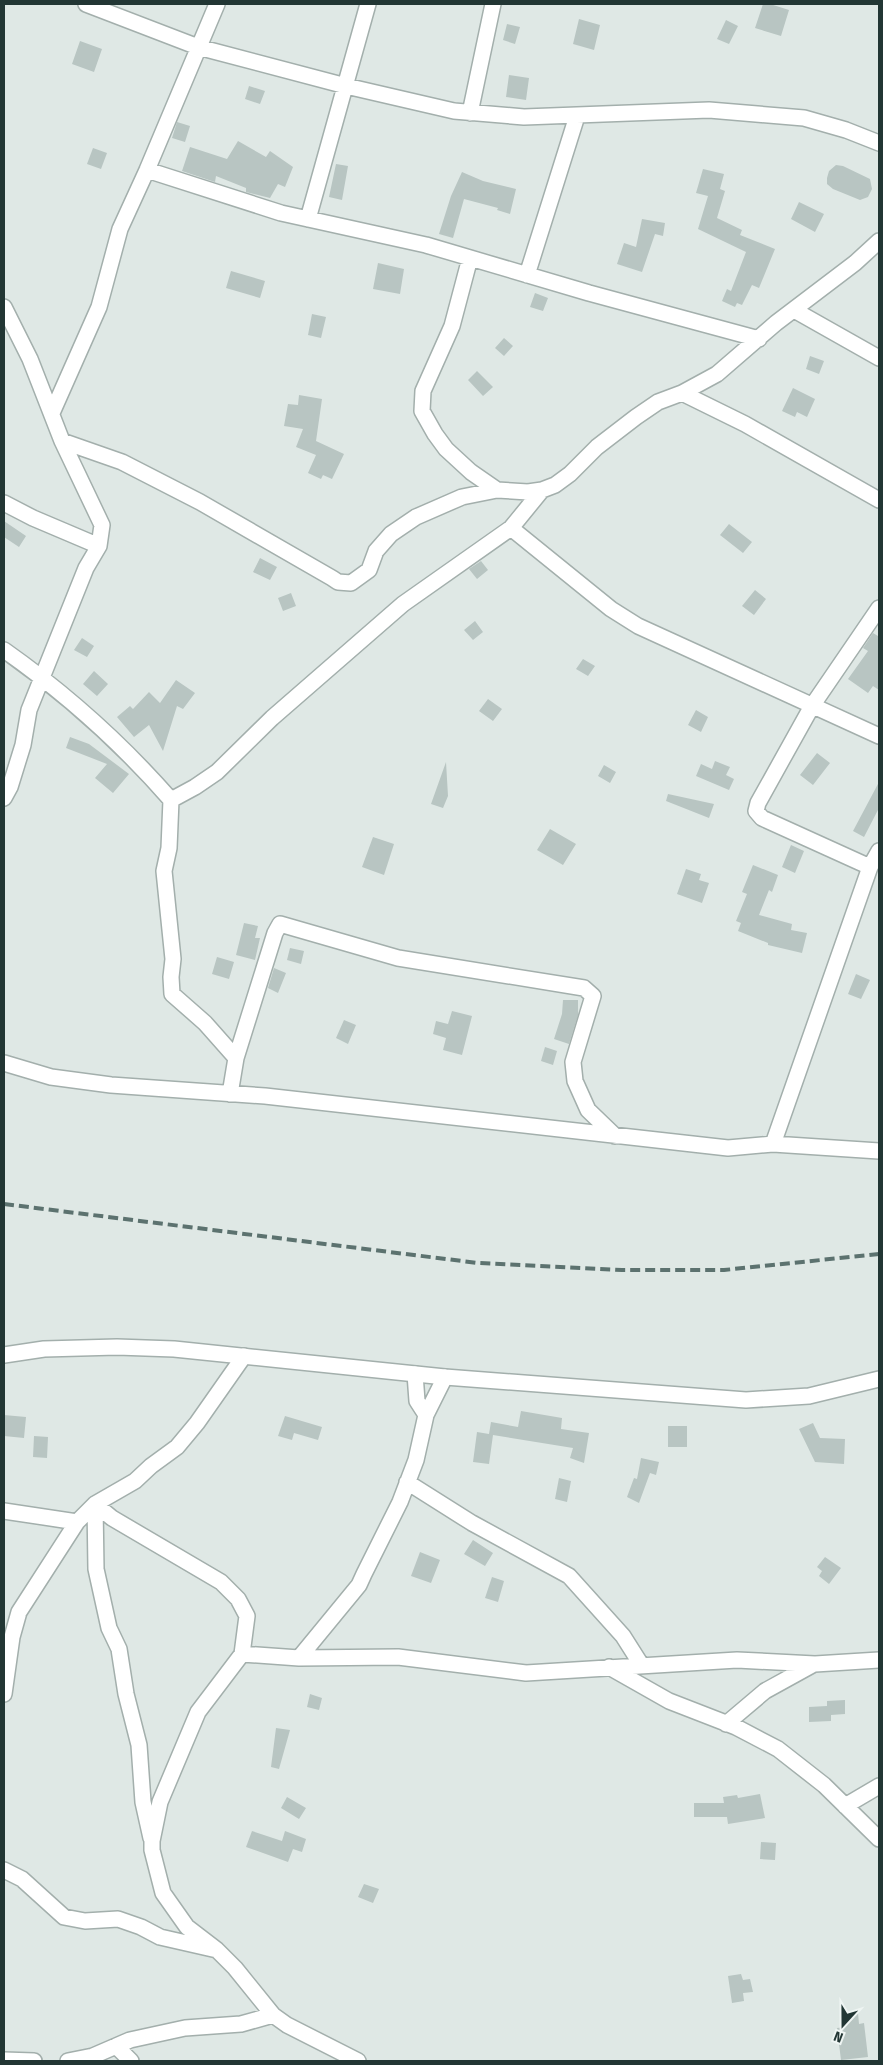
<svg xmlns="http://www.w3.org/2000/svg" width="883" height="2065" font-family="'Fira Sans Condensed',sans-serif">
<rect width="100%" height="100%" fill="#dfe8e5"/>
<!-- building -->
<path fill="#b8c5c2" d="M763,4H770L789,10L781,36L755,28Z
M579,19L600,25L594,50L573,44Z
M726,20L738,26L729,44L717,39Z
M507,24L520,27L515,44L503,40Z
M80,41L102,49L94,72L72,64Z
M509,75L529,78L526,100L506,97Z
M249,86L265,91L260,104L245,99Z
M177,122L190,126L185,142L172,138Z
M238,141L266,157L270,151L293,167L285,187L278,184L270,198L246,192V188L216,176L215,182L182,171L190,147L227,159Z
M93,148L107,153L101,169L87,164Z
M336,164L348,166L342,200L329,197Z
M836,165L843,166L870,179L872,189L868,197L860,200L833,189L827,184V178L829,171Z
M703,169L724,174L720,189L725,191L717,218L742,230L740,235L775,249L759,288L752,285L742,305L737,303L735,307L722,301L727,289L731,291L746,252L698,229L708,196L696,193Z
M462,172L483,181L516,189L510,214L497,210L498,208L464,199L453,238L439,234L451,196Z
M799,202L824,214L815,232L791,219Z
M642,219L665,223L663,236L655,234L642,272L617,264L624,243L636,247Z
M378,263L404,269L400,294L373,289Z
M231,271L265,281L260,298L226,288Z
M535,293L548,298L543,311L530,307Z
M312,314L326,317L321,338L308,335Z
M504,338L513,346L504,356L495,348Z
M810,356L824,361L819,374L806,369Z
M477,371L493,387L483,396L468,380Z
M793,388L815,399L807,417L797,412L795,417L782,411Z
M299,395L322,399L316,441L344,454L332,479L323,475L321,479L308,473L316,455L296,447L303,429L284,426L288,404L298,405Z
M4,521L26,536L19,547L4,537Z
M729,524L752,542L743,553L720,535Z
M260,558L277,567L270,580L253,572Z
M481,561L488,570L477,579L469,569Z
M755,590L766,599L754,615L742,606Z
M291,593L296,606L283,611L278,598Z
M475,621L483,632L473,640L464,630Z
M873,633L878,636L879,634V690L873,686L868,693L848,679L868,651L863,648Z
M82,638L94,646L87,657L74,650Z
M583,659L595,666L588,676L576,669Z
M94,671L108,684L97,696L83,684Z
M176,680L195,693L183,709L177,706L163,751L149,725L134,737L117,717L130,706L133,709L149,692L160,703Z
M488,699L502,709L493,721L479,711Z
M696,710L708,717L701,732L688,725Z
M70,737L89,744L129,774L113,793L95,778L107,764L66,748Z
M817,753L830,763L813,785L800,775Z
M715,761L730,767L726,775L734,779L729,790L696,776L701,764L712,769Z
M446,762L448,796L443,808L431,804Z
M604,765L616,772L610,783L598,776Z
M879,782V808L864,837L853,831Z
M668,794L714,804L709,818L666,801Z
M550,829L576,844L563,865L537,850Z
M373,837L394,844L384,875L362,867Z
M791,845L804,851L795,873L782,867Z
M753,865L778,875L772,892L769,890L759,915L792,924L791,930L807,933L802,953L768,945V943L738,931L741,923L736,921L747,894L742,892Z
M686,869L701,874L699,880L709,883L702,903L677,894Z
M244,923L258,926L255,938H260L255,960L236,955Z
M290,948L304,951L301,964L287,960Z
M217,957L234,962L229,979L212,974Z
M274,968L286,973L278,993L268,988Z
M856,974L870,980L861,999L848,994Z
M563,1000H578V1015L569,1044L554,1039L562,1014Z
M452,1011L472,1016L462,1055L443,1050L446,1038L433,1034L436,1021L448,1024Z
M344,1020L356,1025L348,1044L336,1038Z
M545,1047L557,1051L553,1065L541,1061Z
M521,1411L562,1418L561,1429L589,1433L584,1463L570,1458L573,1448L493,1435L489,1464L473,1462L477,1432L489,1434L491,1422L518,1427Z
M4,1415L26,1417L24,1438L4,1436Z
M285,1416L322,1427L318,1440L294,1433L292,1440L278,1436Z
M813,1423L820,1438L845,1439L844,1464L815,1462L799,1429Z
M668,1426H687V1447H668Z
M34,1436L48,1437L47,1458L33,1457Z
M641,1458L659,1462L656,1475L650,1473L639,1503L627,1497L634,1478L637,1479Z
M559,1478L571,1481L567,1502L555,1499Z
M473,1540L493,1553L485,1566L464,1554Z
M420,1552L440,1560L431,1583L411,1576Z
M825,1557L841,1568L829,1584L819,1576L822,1571L817,1567Z
M492,1577L504,1581L498,1602L485,1598Z
M310,1694L322,1698L319,1710L307,1707Z
M845,1700V1714L831,1715V1721L809,1722V1707L827,1706V1701Z
M276,1728L290,1730L279,1769L271,1767Z
M760,1794L765,1818L728,1824L727,1817H694V1803H724L723,1797L737,1795L738,1798Z
M287,1797L306,1808L299,1819L281,1808Z
M252,1831L282,1841L285,1831L306,1839L302,1852L293,1849L288,1862L246,1847Z
M761,1842L776,1843L775,1860L760,1859Z
M364,1884L379,1889L373,1903L358,1897Z
M741,1974L743,1980L750,1979L753,1992L743,1993L744,2001L732,2003L728,1976Z
M858,2013L859,2024L864,2023L868,2057L841,2060L837,2028L845,2027L844,2015Z"/>
<g fill="none" stroke-linecap="round" stroke-linejoin="round">
<!-- minor casing -->
<g stroke="#a3afac" stroke-width="18">
<path id="minor" d="M86,4L198,47L346,86L454,111L524,117L709,110L804,118L846,130L879,143
M470,113L493,4
M147,170L281,213L426,245L589,293L759,339
M308,219L368,4
M470,258L452,326L423,391L422,411L435,434L446,449L471,472L497,490
M527,275L577,116
M4,307L30,359L62,441L102,525L99,546L86,568L29,710L23,745L10,787L4,798
M794,310L879,358
M682,393L745,424L879,500
M52,413L99,307L120,229L147,170L217,4
M62,441L122,462L200,502L332,578L338,582L351,583L369,570L376,551L391,534L416,517L462,497L497,490L528,492L542,490L555,485L570,474L597,447L636,417L658,402L682,393L717,374L776,323L855,263L879,241
M4,503L33,518L99,546
M511,528L611,609L638,626L879,736
M4,650C65,693 122,744 171,800L169,848L164,871L173,959L171,977L172,994L205,1023L236,1058
M171,800L195,787L217,772L272,718L403,604L511,528L542,490
M870,867L762,818L756,811L758,803L812,706L879,608
M4,1063L51,1077L111,1085L265,1096L728,1148L773,1144L879,1151
M230,1094L236,1058L275,933L280,924L398,958L584,988L593,996L573,1062L575,1081L588,1110L615,1136
M773,1144L870,867L879,851
M415,1374L417,1401L426,1415
M407,1482L472,1523L569,1576L623,1636L642,1666
M95,1504L112,1518L221,1582L238,1599L247,1616L242,1654L198,1712L160,1802L152,1841V1850L163,1893L187,1927L217,1950
M95,1504L96,1569L109,1628L119,1649L126,1694L139,1745L143,1802L151,1838
M4,1511L77,1522
M242,1654L299,1658L398,1657L526,1673L737,1660L815,1664L879,1660
M299,1658L359,1585L364,1574L400,1502L416,1460L426,1415L445,1377
M609,1667L669,1701L736,1727L778,1749L824,1785L879,1839
M4,1694L12,1637L19,1612L77,1522L95,1504L135,1481L151,1466L177,1447L197,1423L244,1356
M726,1724L765,1691L814,1664
M845,1806L879,1786
M4,1870L22,1879L64,1917L85,1921L118,1919L141,1927L160,1937L217,1950L235,1968L273,2015L287,2025L358,2061
M116,2046L131,2061
M4,2060L34,2061
M68,2061L93,2056L130,2040L185,2028L241,2024L273,2015"/>
</g>
<!-- tertiary casing -->
<g stroke="#a3afac" stroke-width="18">
<path id="tertiary" d="M4,1355L44,1349L117,1347L174,1349L445,1377L746,1400L809,1396L879,1379"/>
</g>
<!-- minor -->
<use href="#minor" stroke="#fff" stroke-width="15"/>
<!-- tertiary -->
<use href="#tertiary" stroke="#fff" stroke-width="15"/>
<!-- rail -->
<path stroke="#5c726f" stroke-width="4" stroke-dasharray="10 5" stroke-linecap="butt" d="M4,1204L478,1263L622,1270H724L879,1254"/>
</g>
<!-- border -->
<rect width="883" height="2065" fill="none" stroke="#223634" stroke-width="10"/>
<!-- north arrow -->
<g transform="translate(843 2025) rotate(201)" stroke="#eff5f3" stroke-width="4" paint-order="stroke">
<path d="M0-4L9 19L0 12L-9 19Z" fill="#223634"/>
<text y="-8" font-size="14" font-weight="bold" text-anchor="middle" fill="#223634">N</text>
</g>
</svg>
